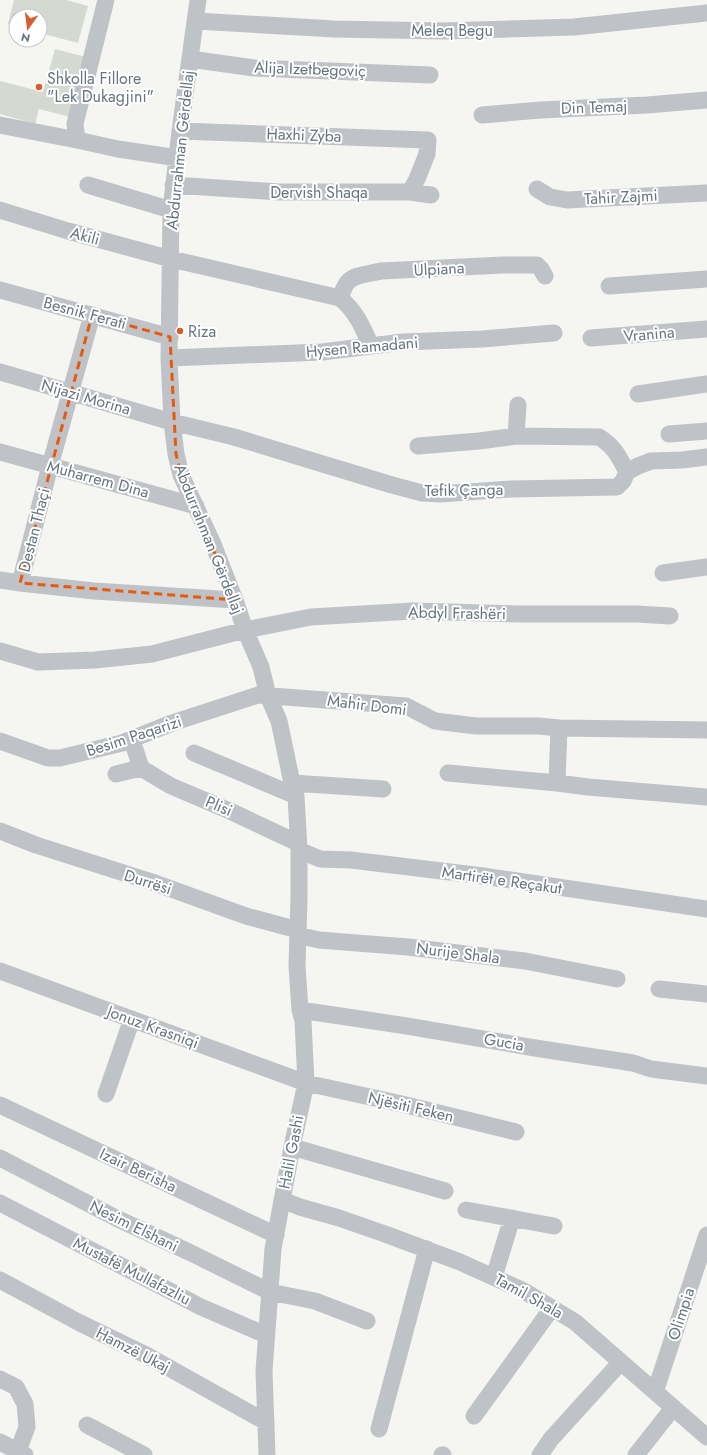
<svg xmlns="http://www.w3.org/2000/svg" width="707" height="1455" font-family="Jost,sans-serif">
<rect width="100%" height="100%" fill="#f5f5f2"/>
<!-- green -->
<path fill="#d4dad2" d="M14,0H66L88,6L78,43L40,33V16H16V26L8,24Z
M55,49L86,57L70,117L39,109L35,124L0,114V81L43,92Z"/>
<g fill="none" stroke-linecap="round" stroke-linejoin="round">
<!-- minor -->
<path stroke="#bfc2c6" stroke-width="17" d="M106,0L75,124L77,140L118,149L178,158
M198,0L180,131L171,210L169,358L172,422L176,454L181,475L213,544L235,600L245,630L261,667L268,696L279,721L292,783L296,796L299,850V898L297,966L300,1010L303,1021L306,1083L292,1147L273,1249L264,1371L267,1455
M196,21L334,29L444,31L574,27L707,13
M190,59L254,68L430,75
M482,115L541,110L647,105L707,100
M0,125L77,140
M180,131L428,140L427,154L417,179L410,192
M88,185L171,210
M173,185L279,192H410L431,195
M537,189L550,197L567,200L707,193
M0,210L68,231L171,259L340,298C356,311 363,328 371,346
M609,286L707,279
M0,290L170,337
M340,298C342,293 344,287 347,283C354,274 370,274 381,271L503,265H537L541,269L545,276
M92,315L50,466L20,583L94,591L235,600
M591,338L707,329
M169,358L322,352L403,342L482,339L554,333
M0,372L172,422L234,437L392,485L422,493L440,494L511,489L617,487L623,481L627,472L638,466L651,461L682,460L707,457
M638,394L707,384
M669,434L707,431
M516,436L518,405
M418,446L479,441L516,436L599,437C615,447 619,457 627,472
M0,452L196,506
M663,573L707,567
M0,580L20,583
M0,651L38,662L95,660L152,654L245,630L311,617L413,611L521,614H637L670,616
M132,740L141,768L171,786L230,811L298,843
M0,741L48,758H60L122,743L172,723L258,695L406,706L435,721L476,726H539L559,728L707,730
M194,753L296,796
M448,773L557,783L559,728
M116,774L141,768
M292,783L383,789
M557,783L588,787L707,797
M0,831L36,845L152,882L246,916L298,930
M299,850L320,859L351,860L483,876L707,909
M297,935L319,940L408,947L525,961L617,979
M0,971L306,1083L402,1104L516,1132
M659,989L707,994
M300,1010L407,1026L535,1048L633,1063L651,1069L707,1076
M106,1094L132,1019
M0,1105L276,1235
M292,1147L445,1191
M0,1158L118,1219L189,1252L270,1292L315,1301L367,1321
M282,1200L300,1207L339,1218L385,1234L460,1262L524,1291L575,1322L707,1437
M0,1203L201,1307L266,1335
M466,1210L554,1226
M494,1277L512,1218
M0,1280L80,1323L146,1355L266,1422
M0,1379L16,1387L25,1404L27,1427L18,1451
M655,1392L707,1235
M474,1416L552,1308
M87,1425L144,1455
M379,1429L427,1249
M0,1442L25,1455
M442,1455H443
M540,1455L551,1439L620,1363
M636,1455L673,1408"/>
</g>
<!-- marked area -->
<path fill="none" stroke="#e8590c" stroke-width="3" stroke-dasharray="8 5" stroke-linejoin="round" d="M92,315L170,337L176,454L181,475L235,600L20,583Z"/>
<!-- markers -->
<g fill="#d65e31" stroke="#fff" stroke-width="1.5">
<circle cx="39" cy="87" r="4"/>
<circle cx="180" cy="331" r="4"/>
</g>
<g text-anchor="middle" dominant-baseline="central" stroke-width="4" stroke-linejoin="round" paint-order="stroke">
<!-- street labels -->
<g font-size="16" fill="#667481" stroke="#fff">
<text x="452" y="30">Meleq Begu</text>
<text transform="translate(310 69) rotate(2)">Alija Izetbegoviç</text>
<text transform="translate(594 107) rotate(-2)">Din Temaj</text>
<text transform="translate(304 135) rotate(2)">Haxhi Zyba</text>
<text transform="translate(180 150) rotate(-84)">Abdurrahman Gërdellaj</text>
<text x="319" y="192">Dervish Shaqa</text>
<text transform="translate(621 197) rotate(-3)">Tahir Zajmi</text>
<text transform="translate(85 236) rotate(15)">Akili</text>
<text transform="translate(439 269) rotate(-3)">Ulpiana</text>
<text transform="translate(85 313) rotate(15)">Besnik Ferati</text>
<text transform="translate(649 334) rotate(-5)">Vranina</text>
<text transform="translate(362 347) rotate(-5)">Hysen Ramadani</text>
<text transform="translate(86 397) rotate(16)">Nijazi Morina</text>
<text transform="translate(98 479) rotate(15)">Muharrem Dina</text>
<text transform="translate(464 490) rotate(-1)">Tefik Çanga</text>
<text transform="translate(34 530) rotate(-76)">Destan Thaçi</text>
<text transform="translate(209 539) rotate(68)">Abdurrahman Gërdellaj</text>
<text transform="translate(457 613) rotate(1)">Abdyl Frashëri</text>
<text transform="translate(367 705) rotate(7)">Mahir Domi</text>
<text transform="translate(134 736) rotate(-18)">Besim Paqarizi</text>
<text transform="translate(219 806) rotate(23)">Plisi</text>
<text transform="translate(502 880) rotate(8)">Martirët e Reçakut</text>
<text transform="translate(148 882) rotate(18)">Durrësi</text>
<text transform="translate(458 953) rotate(7)">Nurije Shala</text>
<text transform="translate(153 1027) rotate(20)">Jonuz Krasniqi</text>
<text transform="translate(504 1042) rotate(10)">Gucia</text>
<text transform="translate(411 1107) rotate(13)">Njësiti Feken</text>
<text transform="translate(291 1152) rotate(-79)">Halil Gashi</text>
<text transform="translate(138 1170) rotate(25)">Izair Berisha</text>
<text transform="translate(134 1226) rotate(26)">Nesim Elshani</text>
<text transform="translate(132 1271) rotate(27)">Mustafë Mullafazliu</text>
<text transform="translate(529 1296) rotate(29)">Tamil Shala</text>
<text transform="translate(681 1314) rotate(-72)">Olimpia</text>
<text transform="translate(133 1350) rotate(27)">Hamzë Ukaj</text>
</g>
<!-- poi labels -->
<g font-size="16" fill="#667481" stroke="#fff" text-anchor="start">
<text x="47" y="78">Shkolla Fillore<tspan x="47" dy="18">"Lek Dukagjini"</tspan></text>
<text x="188" y="331">Riza</text>
</g>
</g>
<!-- north arrow -->
<g transform="translate(28 28) rotate(194)"><circle r="19" fill="#ffffff" stroke="#c2c7cd"/>
<path d="M0-3L7 15L0 10L-7 15Z" fill="#d65e31"/>
<text y="-6" font-size="11" font-weight="bold" text-anchor="middle" fill="#667481">N</text>
</g>
</svg>
